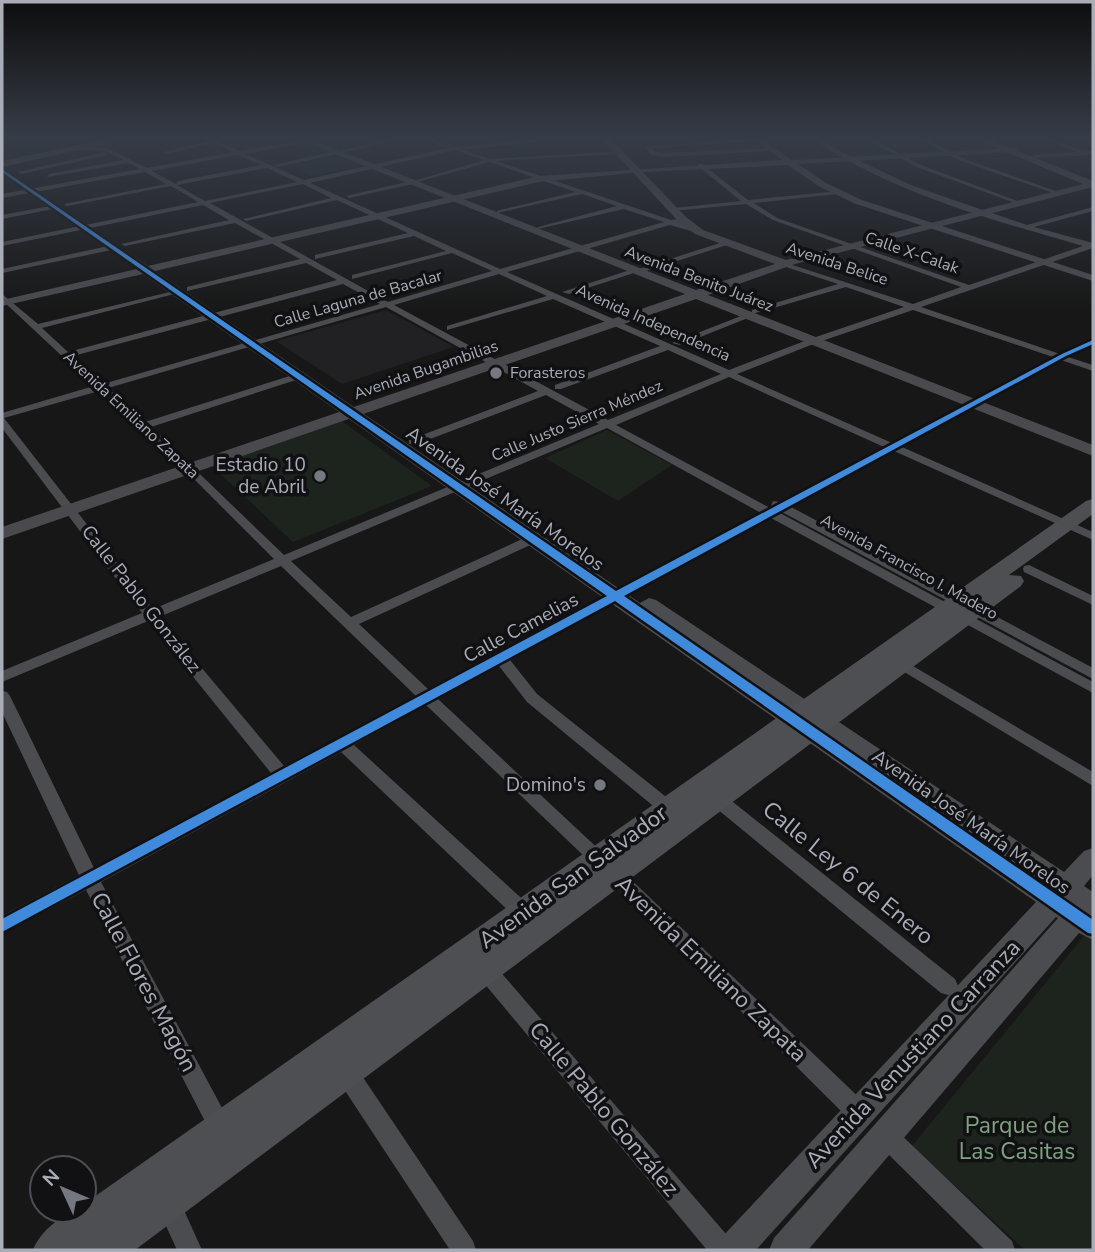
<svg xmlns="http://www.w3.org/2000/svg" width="1095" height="1252" font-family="'Nunito Sans',sans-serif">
<rect width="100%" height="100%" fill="#171717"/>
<!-- built -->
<path fill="#212123" d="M386,310L454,347L342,384L276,341Z"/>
<!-- green -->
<path fill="#1d241e" d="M324,157L349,158L366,165L311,176L285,165Z
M342,421L432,486L293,542L212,466Z
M607,430L672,465L618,501L545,458Z
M1088,931L1093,934V1250H1025L912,1146Z"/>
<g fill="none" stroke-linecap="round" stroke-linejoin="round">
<!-- minor -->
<path fill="#4b4c50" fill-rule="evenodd" d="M200,136L214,140L240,136L219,142L240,151L307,140L305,143L245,154L304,180L448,148L416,136H425L456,147L564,136H587L463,150L490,159L620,151L618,154L496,161L671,220L684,218V220L678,222L702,230V234L670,225L507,272L729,370L810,339L904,307L846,287L752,314V310L838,284L783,266V262L913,304L961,287L773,220L746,204L672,211L674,208L741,201L698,166V164H702L748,200L839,191L837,194L754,203L777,218L969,285L1083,246C989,219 889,192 808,136H815L845,154L913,186L1027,225L1093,207V211L1034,227L1093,243V248L921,307L1060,354L1093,339V345L1068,357L1093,365V371L1061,360L902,447L1093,532V540L894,451L791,507L1093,668V679L782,512L780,513L1093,682V693L771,518L510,660L537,694L675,804L678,809L675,814L669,816L663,814L527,702L499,666L438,699L620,869L867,1105L870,1113L867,1121L859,1124L851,1121L608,879L426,705L354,745L531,907L534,913L531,919L524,921L517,919L341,752L101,882L229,1121L232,1129L229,1137L221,1140L213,1137L86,890L2,934V916L79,875L2,712V691L7,692L10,696L94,868L271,773L148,621L2,682V671L142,613L2,428V413L94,386L2,300V294L38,324L178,290L182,292L42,328L68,352L337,280L306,263L187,291V287L300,259L235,223L125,246L121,244L229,220L203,205L2,246V242L198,202L171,186L67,206L64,204L166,184L145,172L2,198V194L140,169L129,163L47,177L49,174L124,160L104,151L76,150L78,147L107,148L147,168L233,152L213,143L166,154L163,152L208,141ZM455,150L484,160L417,180V182L490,162L575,192L497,211V213L582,194L617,206L538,227V229L624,209L664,222L500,269L310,183ZM238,155L261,165L178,181L176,184L152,171ZM267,168L297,182L205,201L177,185ZM303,184L331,198L243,219L246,221L337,200L408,233L315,255V259L414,236L446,251L352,275V279L452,253L492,271L388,302L210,203ZM499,274L547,296L447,326V330L553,299L660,346L555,385V389H561L668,350L721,374L608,420L394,305ZM343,284L380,304L103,384L73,356ZM386,307L538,391L409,440V444H417L546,395L599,424L284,555L151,427L302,378V374H296L145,422L108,388ZM913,310L1053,357L892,443L737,374L816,343ZM729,377L884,447L781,502L773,501L770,508L616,425ZM99,391L185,470L274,559L153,609L4,418ZM607,428L761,513L428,689L359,624L537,542L539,539L537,536H529L351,617L291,561ZM281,566L416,696L284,766L159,617Z
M401,136H413L343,153L340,151Z
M860,136H867L921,165L1020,202L1015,203L917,167Z
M913,136H920L965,159L1061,193L1056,194L961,161Z
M1037,136C1056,136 1074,152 1093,151V155L1032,158L1034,155L1078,152Z
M756,138L758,141L652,148L656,152L663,153L771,148L773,151L663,157L652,155L644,147Z
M336,151L338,154L277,167L274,165Z
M105,152L107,155L21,174L18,172Z
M411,181L413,184L349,198L346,196Z
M56,205L58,208L2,219V215Z
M723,242L730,244L646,271L639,269Z
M113,245H116V249L2,273V269Z
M633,269L640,271L569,294L562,292Z
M746,314L753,316L680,345L672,343Z
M1029,565L1093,596V605L1024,572L1023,569L1024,566Z
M901,659L1093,772V786L896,667L894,664L896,661Z
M717,792L723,794L955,979L958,986L955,993L948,995L941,993L711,804L708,799L711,794Z
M485,960L492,962L732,1241L735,1250H707L478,976L475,969L478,962Z
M344,1058L352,1061L473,1241L476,1250H450L336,1077L333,1069L336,1061Z
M886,1125L894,1128L1012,1241L1015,1250H985L878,1144L875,1136L878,1128Z
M168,1192L177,1195L202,1250H177L156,1204L159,1195Z"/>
<!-- tertiary -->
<path fill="#4b4c50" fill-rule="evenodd" d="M315,136H329L305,143L301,141Z
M749,136H758L791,160L1018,148L1015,152L798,164L826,183L862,200L1093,275V281L856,204L820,187L788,165L641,172L539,182L155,271L640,603L649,598L656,600L1064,872L1084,851L1093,848V875L1084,886L1093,892V940L1079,933L808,1250H769L774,1238L1058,918L1056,917L756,1250H716L721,1238L1036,902L143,274L2,306V300L137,269L2,174V168L148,266L539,176L782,160Z"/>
<!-- secondary -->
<path fill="#4a4a4e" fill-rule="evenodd" d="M290,136H302L696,290L775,264L695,234L678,221L599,136H608L686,217L703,230L786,260L1083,184L968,136H980L1093,181V187L795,264L708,295L1093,445V456L696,299L2,539V527L685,294Z"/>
<!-- primary -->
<path fill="#4d4f52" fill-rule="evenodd" d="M122,136H141L2,167V161Z
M1093,499V514L1009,575L1021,576L1024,581L1021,586L135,1250H33C39,1233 64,1210 84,1210V1204L1086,501Z"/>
<!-- cycleway casing -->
<g stroke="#111113" stroke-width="5">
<path id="cycleway" d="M2,169L616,591L1062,354L1093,340V344L1066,356L624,596L1093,920V934L1088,933L615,601L2,932V919L607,596L2,172Z"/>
</g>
<!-- cycleway -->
<use href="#cycleway" fill="#408adc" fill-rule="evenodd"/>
</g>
<!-- sky -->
<linearGradient id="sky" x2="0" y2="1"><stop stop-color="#0d0d0d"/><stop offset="0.44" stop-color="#363c47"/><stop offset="1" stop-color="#363c47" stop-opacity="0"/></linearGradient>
<rect width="1095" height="312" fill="url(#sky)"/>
<!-- markers -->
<g fill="#757880" stroke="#111113" stroke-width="2.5">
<circle cx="496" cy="373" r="7"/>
<circle cx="320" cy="476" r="7"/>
<circle cx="600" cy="785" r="7"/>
</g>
<g text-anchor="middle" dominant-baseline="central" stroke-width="7" stroke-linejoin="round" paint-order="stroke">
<!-- far-street labels -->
<g font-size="16" fill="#a8adb8" stroke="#111113">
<text transform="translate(912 253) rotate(19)">Calle X-Calak</text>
<text transform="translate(837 264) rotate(18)">Avenida Belice</text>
<text transform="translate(699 279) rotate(21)">Avenida Benito Juárez</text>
<text transform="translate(358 299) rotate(-16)">Calle Laguna de Bacalar</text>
<text transform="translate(653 323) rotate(24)">Avenida Independencia</text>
<text transform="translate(426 370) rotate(-19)">Avenida Bugambilias</text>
<text transform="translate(131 415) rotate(43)">Avenida Emiliano Zapata</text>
<text transform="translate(577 421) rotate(-23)">Calle Justo Sierra Méndez</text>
<text transform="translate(909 567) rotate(29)">Avenida Francisco I. Madero</text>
</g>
<!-- far-poi labels -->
<g font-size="16" fill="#a8adb8" stroke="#111113" text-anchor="start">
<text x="510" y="373">Forasteros</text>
</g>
<!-- poi labels -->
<g font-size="19" fill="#a8adb8" stroke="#111113" text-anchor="end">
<text x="306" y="465">Estadio 10<tspan x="306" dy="22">de Abril</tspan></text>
<text x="586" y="785">Domino's</text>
</g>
<!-- street labels -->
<g font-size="19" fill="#a8adb8" stroke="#111113">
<text transform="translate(505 499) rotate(35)">Avenida José María Morelos</text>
<text transform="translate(141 599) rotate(52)">Calle Pablo González</text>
<text transform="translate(521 628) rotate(-28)">Calle Camelias</text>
<text transform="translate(971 822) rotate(35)">Avenida José María Morelos</text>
</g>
<!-- near-street labels -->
<g font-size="23" fill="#a8adb8" stroke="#111113">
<text transform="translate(848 873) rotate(39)">Calle Ley 6 de Enero</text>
<text transform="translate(573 877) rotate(-36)">Avenida San Salvador</text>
<text transform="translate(711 969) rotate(44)">Avenida Emiliano Zapata</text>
<text transform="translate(144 982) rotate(62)">Calle Flores Magón</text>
<text transform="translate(913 1054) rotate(-47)">Avenida Venustiano Carranza</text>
<text transform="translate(604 1109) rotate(50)">Calle Pablo González</text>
</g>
<!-- near-park labels -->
<g font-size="23" fill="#7fa381" stroke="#111113">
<text x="1017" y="1125">Parque de<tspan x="1017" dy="26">Las Casitas</tspan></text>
</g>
</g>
<!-- border -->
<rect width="1095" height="1252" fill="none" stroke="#a8adb8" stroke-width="7"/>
<!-- north arrow -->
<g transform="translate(63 1189) rotate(314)"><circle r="33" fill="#111113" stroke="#4d4f55" stroke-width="2"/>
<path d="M0-5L12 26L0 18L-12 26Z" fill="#757880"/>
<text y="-10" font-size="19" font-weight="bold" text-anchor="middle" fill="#a8adb8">N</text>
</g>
</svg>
